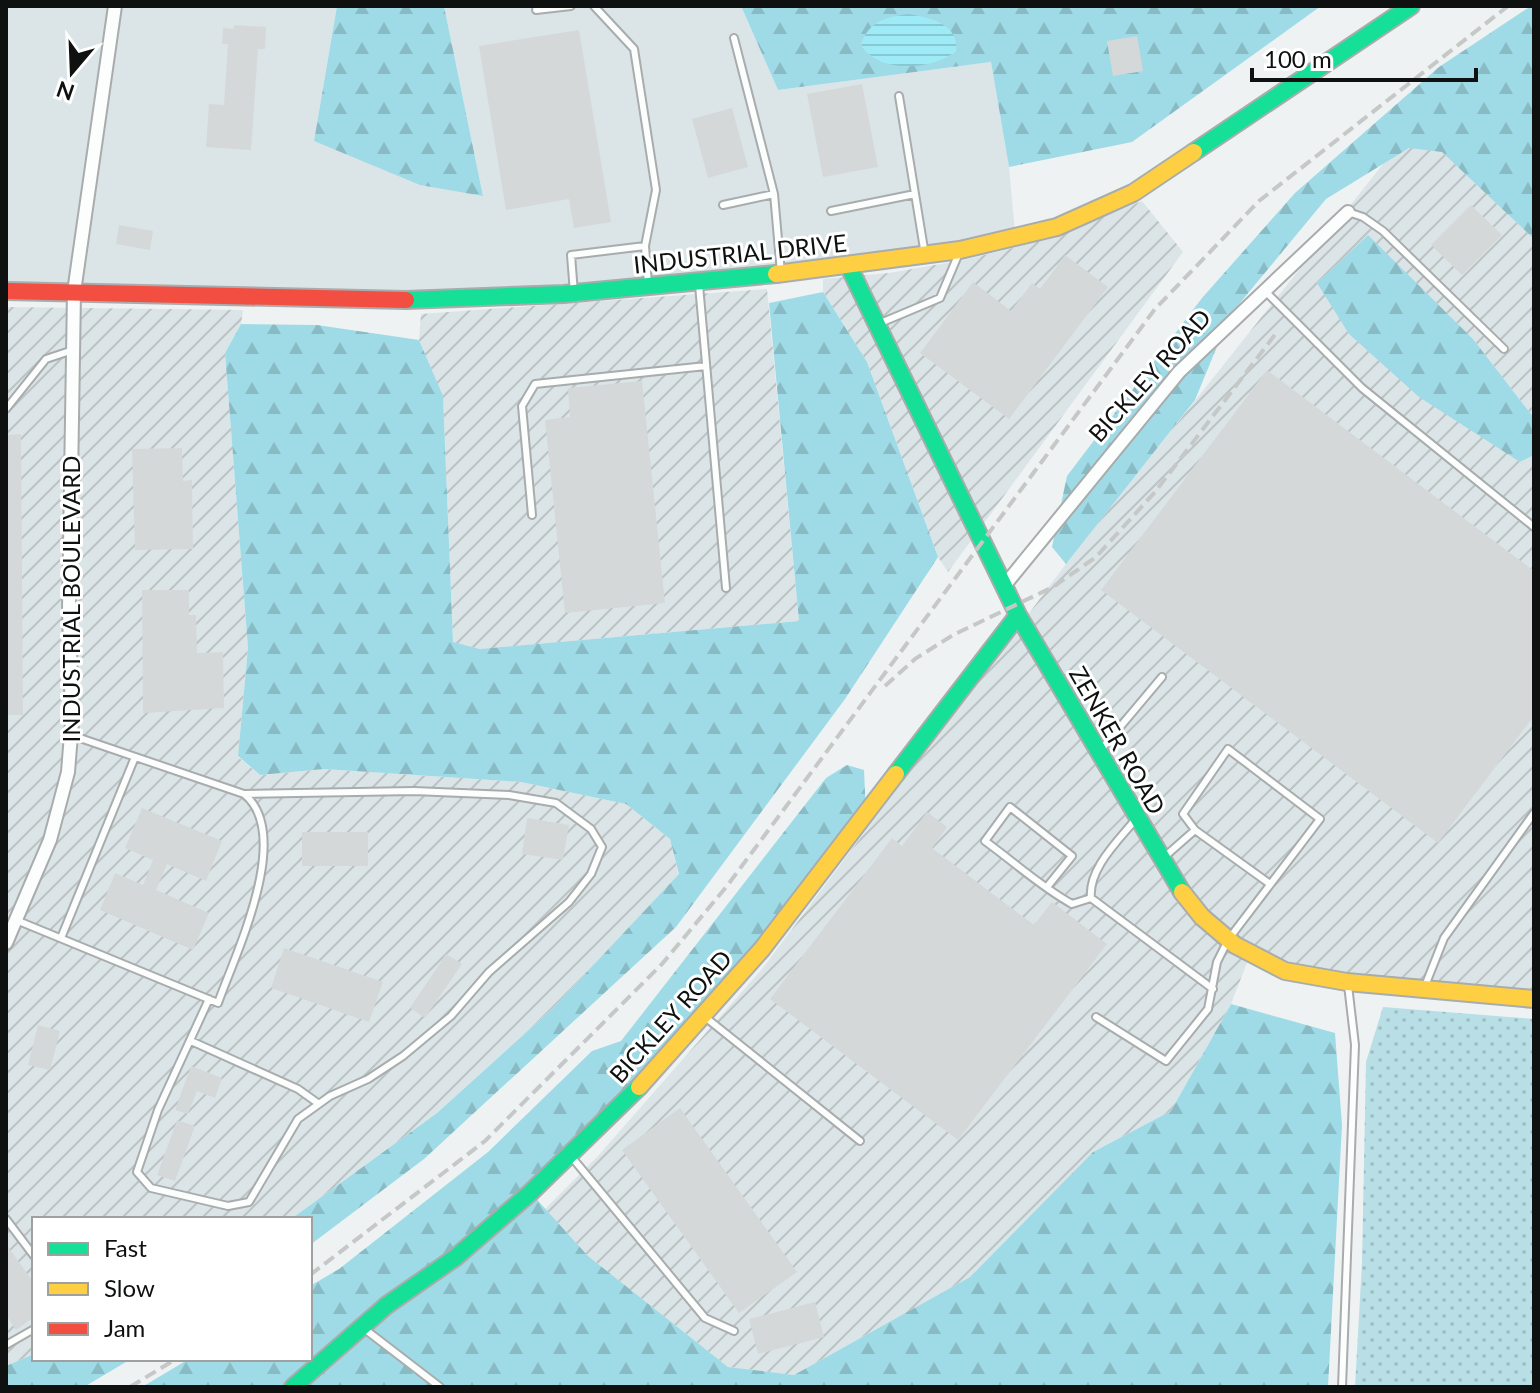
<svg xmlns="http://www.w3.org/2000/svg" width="1540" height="1393" font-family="Lato,sans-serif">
<defs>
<pattern id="industrial-furrows" width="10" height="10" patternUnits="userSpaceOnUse" patternTransform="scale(2)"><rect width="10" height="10" fill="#dbe5e7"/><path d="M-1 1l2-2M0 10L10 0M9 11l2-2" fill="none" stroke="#bbc3c5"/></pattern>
<pattern id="green-dots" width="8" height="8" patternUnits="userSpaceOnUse" patternTransform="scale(2)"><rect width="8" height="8" fill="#b8dee6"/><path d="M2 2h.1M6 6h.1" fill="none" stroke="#9dbdc4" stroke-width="1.8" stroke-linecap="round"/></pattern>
<pattern id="forest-firs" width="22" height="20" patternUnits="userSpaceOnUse" patternTransform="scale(2)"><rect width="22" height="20" fill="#9fdbe6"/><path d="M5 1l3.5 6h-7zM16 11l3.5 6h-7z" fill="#88bbc4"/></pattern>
<pattern id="water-rules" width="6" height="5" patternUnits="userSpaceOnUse" patternTransform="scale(2)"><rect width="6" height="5" fill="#9feaf7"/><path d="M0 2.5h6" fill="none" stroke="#88c8d3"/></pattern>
</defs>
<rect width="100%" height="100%" fill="#eef2f3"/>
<!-- built -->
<path fill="#dbe5e7" d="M6,6H337L314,141L483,196L444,6H741L778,90L991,62L1009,167L1015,233L887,255L607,285L372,295L6,285Z"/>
<!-- industrial -->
<path fill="url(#industrial-furrows)" d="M1414,125L1534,239V418L1473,339L1368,236L1317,283L1520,462L1534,455V989L1333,974L1279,959L1253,947L1231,1004L1171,1111L1093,1152L970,1277L794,1375L728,1367L588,1256L545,1209L597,1157L762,969L1078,548Z
M1142,201L1183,252L948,572L938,557L867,362L823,292V279L889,273L964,260L1053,238Z
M767,289L799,621L480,649L453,643L443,397L419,340L421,314Z
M6,307L243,310L241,324L225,353L248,648L238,757L260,775L324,769L521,782L626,804L670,839L679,875L553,1008L437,1113L291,1219H34V1354L6,1366Z"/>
<!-- green -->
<path fill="url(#green-dots)" d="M1383,1007L1534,1019V1387H1355L1362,1263L1366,1062Z"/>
<!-- forest -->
<path fill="url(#forest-firs)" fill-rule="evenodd" d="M337,6H444L483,196L420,185L314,141Z
M741,6H1321L1132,142L1009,167L991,62L778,90ZM861,44L956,51C932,70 877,73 861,44Z
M1531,6H1534V239L1442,152L1409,148L1326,199L1230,315L1195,400L1066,564L1052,547L1067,476L1202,298L1295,193L1439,67Z
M1368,235L1473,339L1534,418V455L1520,462L1419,397L1349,334L1317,283Z
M823,292L867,362L938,557L845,699L676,927L424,1159L310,1245V1219H291L437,1113L553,1008L679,874L670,839L626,804L521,782L324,769L260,775L238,756L248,648L225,353L241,324L317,325L419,340L443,396L453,642L480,649L799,621L769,303Z
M847,765L864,770L866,814L762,949L531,1193L588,1256L728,1367L794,1375L970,1277L1093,1152L1171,1111L1231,1004L1335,1033L1342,1125L1328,1387H142L189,1359H310V1286L339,1269L488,1152L592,1051L621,1041L826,778Z
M34,1354V1359H131L84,1387H6V1366Z"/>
<!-- water -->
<path fill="url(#water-rules)" d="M909,14C931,18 959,24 956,51C932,71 877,74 861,44C869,21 886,17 909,14Z"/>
<!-- building -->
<path fill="#d5d8d9" d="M234,25L266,27L265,49H258L251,150L206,147L209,104L224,105L228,44H222L223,28L234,29Z
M579,30L611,222L574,228L569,199L506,210L479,46Z
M1137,36L1143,71L1113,76L1107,41Z
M862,84L878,167L823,177L807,94Z
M732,108L748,167L708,178L692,119Z
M1471,205L1502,235L1462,275L1431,245Z
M119,225L153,231L150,250L116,244Z
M1065,255L1108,287L1009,419L920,353L973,282L1011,311L1032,283L1040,289Z
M1267,370L1534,571V716L1438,843L1101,590Z
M642,381L665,603L565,613L545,420L570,417L568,388Z
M21,434L23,715H6V435Z
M182,448L183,481L192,480L193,549L135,550L132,449Z
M142,590H189V615H196L197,653L223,652L224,708L143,713Z
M142,808L222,841L206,881L167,864L156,890L209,913L193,950L100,910L115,873L143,885L153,860L125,848Z
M927,812L947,827L932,848L1034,925L1052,902L1107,944L958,1140L770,999L892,838L902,846Z
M527,818L569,825L563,860L522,854Z
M302,832H368V866H302Z
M284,948L383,982L369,1022L271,988Z
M446,954L462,964L425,1018L410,1008Z
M38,1025L60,1031L50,1070L28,1065Z
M191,1066L222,1078L215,1098L197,1091L188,1114L175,1110Z
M680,1108L797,1272L739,1313L622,1150Z
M177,1120L195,1126L175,1181L157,1175Z
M6,1244L34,1283V1317L16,1330L6,1315Z
M815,1302L824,1337L758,1354L749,1319Z"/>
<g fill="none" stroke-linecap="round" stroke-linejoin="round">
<!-- lane casing -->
<g stroke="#a9acac" stroke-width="10">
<path id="lane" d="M594,6L634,49L656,190L645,246L648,284
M536,10L571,6
M734,38L774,194L781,273
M899,96L925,255
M723,205L774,194
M831,211L915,194
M1348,212L1363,217L1383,231L1504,349
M699,285L726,588
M1264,290L1362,388L1534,527
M574,293L571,255L645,246
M878,324L940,298L959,253
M6,409L46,359L73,350
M532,515L522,406L535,384L706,366
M1099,752L1162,677
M1135,820C1118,841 1088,869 1091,898L1213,989
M1162,859L1195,830
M1047,887L1072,856L1010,807L985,841C1014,862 1041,887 1072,904L1091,898
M16,920L218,1003C235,955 294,834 244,794L71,735
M61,938L135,757
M1425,986L1444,938L1534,813
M209,999L158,1110L137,1172L151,1188L228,1206L249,1202L298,1119L330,1096L368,1079L403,1056L451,1016L489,972L569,902L591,874L602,847L591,829L556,803L509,795L414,791L244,794
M705,1017L860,1141
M1096,1017L1166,1061L1208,1009L1217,962L1228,940L1320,819L1228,749L1183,814L1195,830L1270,884
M191,1041L298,1089L319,1104
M570,1155L705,1318L734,1331
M6,1219L34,1256
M362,1327L440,1387
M6,1345L34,1329
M1342,1387L1355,1045L1348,985"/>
</g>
<!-- street casing -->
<g stroke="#a9acac" stroke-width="16">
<path id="street" d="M1004,586L1179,372L1348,212
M6,943L50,840L68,772L72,722L69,610L74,292L115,6"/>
</g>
<!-- fast casing -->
<g stroke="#a9acac" stroke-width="20">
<path id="fast" d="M1194,152L1411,6
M849,267L1018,615L1182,892
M406,300L564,294L776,274
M896,774L1018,615
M293,1387L387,1305L456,1257L530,1193L639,1087"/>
</g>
<!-- slow casing -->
<g stroke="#a9acac" stroke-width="20">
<path id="slow" d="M776,274L960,250L1057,227L1133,193L1194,152
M1182,892L1202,917L1235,945L1285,971L1347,982L1534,999
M639,1087L762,949L896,774"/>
</g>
<!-- jam casing -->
<g stroke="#a9acac" stroke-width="20">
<path id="jam" d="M6,291L406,300"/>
</g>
<!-- lane -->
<use href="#lane" stroke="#fcfdfd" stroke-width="6"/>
<!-- street -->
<use href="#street" stroke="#fcfdfd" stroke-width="12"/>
<!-- fast -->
<use href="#fast" stroke="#16e098" stroke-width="16"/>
<!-- slow -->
<use href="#slow" stroke="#ffcf43" stroke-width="16"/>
<!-- jam -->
<use href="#jam" stroke="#f24e42" stroke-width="16"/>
<!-- rail -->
<path stroke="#c6c7c7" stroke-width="4" stroke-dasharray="12 6" stroke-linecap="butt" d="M885,686L915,659L953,635L1053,587L1096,557L1155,492L1277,332
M310,1275L485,1141L662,964L727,886L1155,309L1259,201L1508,6
M130,1387L176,1359"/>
</g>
<g text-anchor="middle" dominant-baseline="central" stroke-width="6" stroke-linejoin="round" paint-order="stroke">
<!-- street labels -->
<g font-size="24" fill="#0f1111" stroke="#fff">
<text transform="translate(740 253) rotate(-6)">INDUSTRIAL DRIVE</text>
<text transform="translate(1149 375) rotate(-48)">BICKLEY ROAD</text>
<text transform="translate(70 599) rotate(-90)">INDUSTRIAL BOULEVARD</text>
<text transform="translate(1118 740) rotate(60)">ZENKER ROAD</text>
<text transform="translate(670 1016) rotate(-48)">BICKLEY ROAD</text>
</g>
</g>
<!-- border -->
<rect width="1540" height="1393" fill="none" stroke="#0f1111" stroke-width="16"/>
<!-- legend -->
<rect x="32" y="1217" width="280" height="144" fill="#ffffff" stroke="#9fa0a0" stroke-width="2"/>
<rect x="48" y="1243" width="40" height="12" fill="#16e098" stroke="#9fa0a0" stroke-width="2"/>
<text x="104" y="1257" font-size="24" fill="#0f1111">Fast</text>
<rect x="48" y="1283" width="40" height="12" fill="#ffcf43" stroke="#9fa0a0" stroke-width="2"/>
<text x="104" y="1297" font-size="24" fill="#0f1111">Slow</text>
<rect x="48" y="1323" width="40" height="12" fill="#f24e42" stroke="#9fa0a0" stroke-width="2"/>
<text x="104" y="1337" font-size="24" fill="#0f1111">Jam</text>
<!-- north arrow -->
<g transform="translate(72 72) rotate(199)" stroke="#ffffff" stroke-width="6" paint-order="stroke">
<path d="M0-6L14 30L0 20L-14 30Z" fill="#0f1111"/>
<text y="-12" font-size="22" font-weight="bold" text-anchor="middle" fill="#0f1111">N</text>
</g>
<!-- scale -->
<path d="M1252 68v12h224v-12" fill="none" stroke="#0f1111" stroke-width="4"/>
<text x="1264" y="68" font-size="24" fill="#0f1111" stroke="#ffffff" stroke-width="6" paint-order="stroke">100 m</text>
</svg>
